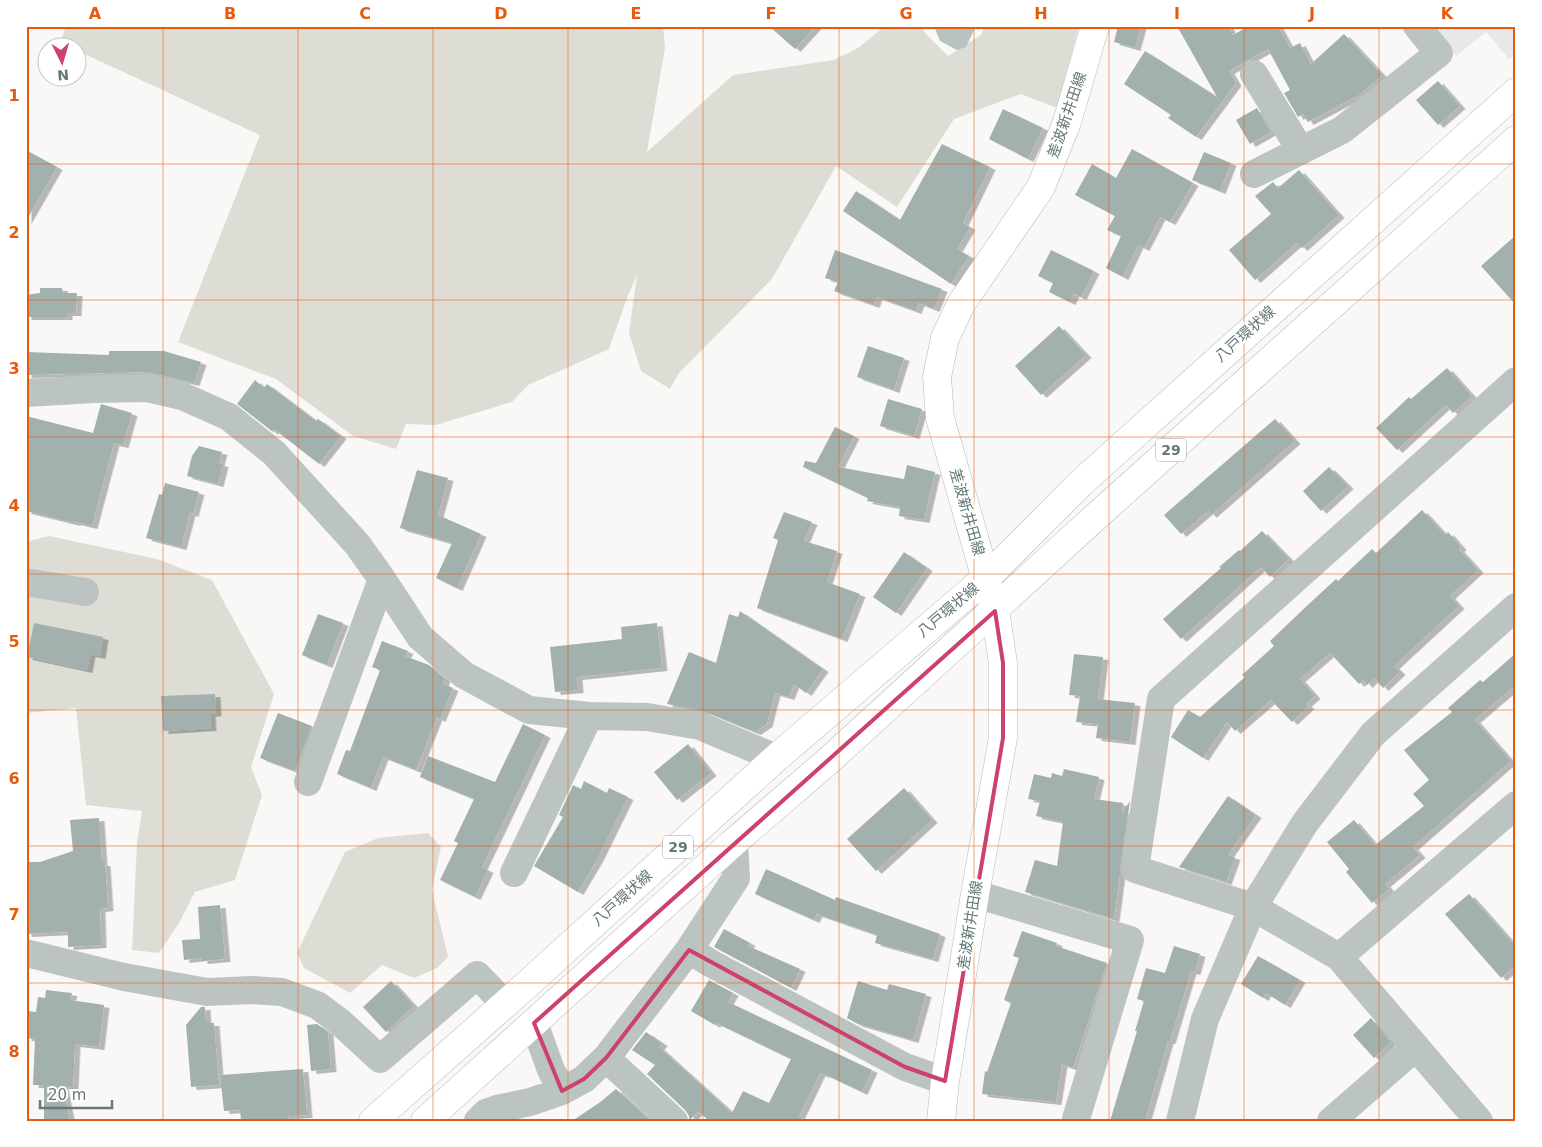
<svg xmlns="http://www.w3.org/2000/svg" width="1542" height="1147" font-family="'DejaVu Sans','Noto Sans JP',sans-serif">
<defs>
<filter id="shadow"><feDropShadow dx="5.5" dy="3" stdDeviation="0" flood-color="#0004"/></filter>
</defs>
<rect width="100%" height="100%" fill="#f9f8f7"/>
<!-- built -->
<path fill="#e7e8e7" d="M1432,26H1516V53L1509,59L1486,32L1456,56Z"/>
<!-- green -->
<path fill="#ddddd6" d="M66,26H663L665,48L647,152L733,75L834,60L858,48L885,26H921L925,33L948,56L981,35L985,26H1079L1057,108L1021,94L954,119L897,207L836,166L772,279L679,373L670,389L641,371L629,333L637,275L627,298L609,349L528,385L512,402L436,425L406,424L396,449L353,436L276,379L178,342L260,135L78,51V48L69,47L60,43Z
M49,536L157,559L212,580L274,694L251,767L262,795L235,880L195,892L179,923L159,953L132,950L137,843L142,811L86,805L76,708L26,713V542Z
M428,833L441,847L432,890L448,957L437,968L414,978L382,965L350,993L304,968L297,953L345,852L378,838Z"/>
<!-- water -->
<path fill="#b6c3c0" d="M934,26H976L966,47L957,50L940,41Z"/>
<!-- building -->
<path fill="#a2b0ae" filter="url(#shadow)" d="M769,26H816L795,49Z
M1118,26H1141L1135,48L1114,42Z
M1177,26H1228L1233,35L1249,26H1278L1290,48L1300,43L1311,64L1344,34L1382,75L1356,98L1355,97L1308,122L1303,114L1298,117L1284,93L1290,90L1268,49L1229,71L1236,83L1196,137L1168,118L1171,115L1124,84L1145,51L1217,97Z
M1438,81L1460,106L1438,125L1416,100Z
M1257,108L1271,132L1250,144L1236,120Z
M1003,109L1043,128L1028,159L989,139Z
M942,144L990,167L963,223L970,227L957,249L969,256L951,284L843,211L856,191L900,220Z
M1132,149L1193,183L1170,222L1160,217L1144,248L1138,245L1123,277L1106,268L1121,236L1107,230L1115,216L1075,195L1092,164L1116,178Z
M26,150L57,167L26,221Z
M1204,152L1231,163L1220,191L1192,180Z
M1299,170L1339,215L1302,248L1297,243L1255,280L1229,250L1271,214L1255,196L1273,182L1278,188Z
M1516,235V305L1481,266Z
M835,250L942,289L934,309L919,303L916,311L877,297L874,305L834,291L838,282L825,278Z
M1051,250L1094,271L1081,297L1074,294L1070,302L1049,292L1053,283L1038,276Z
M40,288H62L63,293H77L76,313H67V317H26V295L40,293Z
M1059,326L1086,355L1041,395L1015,366Z
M868,346L904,358L894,390L857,377Z
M109,351H164L201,362L194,383L147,372L26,375V352L109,355Z
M1447,368L1472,396L1453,413L1446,405L1397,450L1376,428L1409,397L1411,399Z
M255,380L264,388L267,384L316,421L318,419L341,436L319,464L274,429L273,432L237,404Z
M888,399L922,409L914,436L880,426Z
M101,404L132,413L123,445L114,443L92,526L75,522V523L26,511V416L93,433Z
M1275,419L1295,441L1211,515L1208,511L1181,534L1164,515Z
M835,427L854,436L838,467L904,479L907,465L935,472L924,520L899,516L900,507L867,501L868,498L803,467L805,461L816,463Z
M199,446L222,452L219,463L223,464L218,484L187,476L192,456Z
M1329,467L1348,486L1321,511L1303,491Z
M417,470L448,478L438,515L481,534L457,588L436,578L452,543L400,528Z
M165,483L199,492L193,514L190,513L181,547L146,538L159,494L162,495Z
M1422,510L1445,535L1448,532L1461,547L1459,549L1478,570L1450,596L1459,606L1394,666L1400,672L1383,688L1374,678L1367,685L1363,680L1359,684L1330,653L1300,679L1315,696L1306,704L1309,706L1292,722L1271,700L1235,731L1227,722L1203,758L1171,737L1188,710L1200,717L1245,677L1242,675L1274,646L1270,641L1311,602L1336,579L1338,581L1372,549L1376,553Z
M784,512L812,522L804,541L837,551L827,582L860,594L842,639L757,608L778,540L773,538Z
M1262,531L1289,559L1270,577L1261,567L1181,639L1163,619L1221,568L1219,567L1239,550L1240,551Z
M904,552L927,568L896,613L873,597Z
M740,611L823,669L806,693L794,684L789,697L775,693L767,724L755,732L706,712L667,704L689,652L716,663L729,614L738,617Z
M318,614L343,623L327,665L302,655Z
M34,623L103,637L100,656L90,654L87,670L27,657Z
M657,623L662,668L577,677L578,690L555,692L550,647L622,639L621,627Z
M382,641L408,651L405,656L429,665L445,679L443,684L453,688L440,719L437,717L416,770L383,757L371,788L337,774L346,750L350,751L380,670L372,667Z
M1516,653V685L1475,720L1511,761L1413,847L1420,855L1385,884L1389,889L1372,903L1346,872L1349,869L1327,842L1354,820L1375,845L1424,806L1413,794L1429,780L1404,750L1452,712L1448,708L1480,680L1483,682Z
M1074,654L1103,657L1098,699L1135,703L1130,742L1096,738L1098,724L1076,722L1080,696L1069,695Z
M215,694L216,713L210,714L211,728L163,731L161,696Z
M278,713L312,726L295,771L260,758Z
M523,724L545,735L482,867L488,870L475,897L440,880L458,843L454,841L474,799L420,777L428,756L495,782Z
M688,744L711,773L677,800L654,772Z
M1064,769L1099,777L1094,799L1123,803L1122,813L1130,801L1120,867V874L1114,919L1025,892L1035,860L1057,866L1063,822L1036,816L1040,801L1028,799L1034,774L1051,778L1052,773L1062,776Z
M584,781L607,793L609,788L628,797L598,858L578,892L534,866L563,817L559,815L573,785L581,789Z
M904,788L932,820L876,871L847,839Z
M1228,796L1256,815L1228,855L1235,857L1226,882L1179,867Z
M99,818L102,863H105L108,908L100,909L101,945L68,947V932L26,934V862H40L73,851L70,820Z
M766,869L835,900L836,897L940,934L933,959L875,943L877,935L817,914L814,920L755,894Z
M1469,894L1516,947V965L1501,978L1445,914Z
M220,905L225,959L202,961V958L184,960L182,940L200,939L198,907Z
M724,929L750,943L748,946L800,969L791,988L714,947Z
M1022,931L1057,943L1056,946L1107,963L1073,1068L1062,1064L1056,1102L982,1094L985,1071L987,1072L1011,1003L1004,1000L1019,958L1013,956Z
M1174,946L1200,954L1195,972L1191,971L1170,1041H1168L1145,1121H1110L1137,1031H1135L1144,1001L1137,999L1146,968L1165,973Z
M1258,956L1300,980L1285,1005L1266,993L1263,998L1241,984Z
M709,980L733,993L728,1002L872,1070L862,1092L824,1074V1075L820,1073L799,1117L806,1121H709L698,1111L689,1121V1116L685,1110L647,1074L655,1065L632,1050L646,1032L662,1043L659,1047L732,1113L743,1091L769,1103L791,1059L716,1023L715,1025L691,1011Z
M391,981L414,1006L386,1032L363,1007Z
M858,981L887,990L889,984L926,994L913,1040L858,1024L847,1018Z
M46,990L72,993L70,1000L104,1005L99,1047L75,1044L73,1086H63L70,1121H44V1085H33L35,1039L26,1038V1011L36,1012L38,997L45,998Z
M201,1007H205L206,1023H214L219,1085L191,1087L186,1025Z
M1371,1018L1391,1042L1374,1058L1353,1035Z
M317,1024L328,1032L331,1069L311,1071L307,1025Z
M303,1069L307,1115L288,1116L289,1121H241L240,1110L224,1111L220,1075Z
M616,1089L651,1121H572L599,1103Z"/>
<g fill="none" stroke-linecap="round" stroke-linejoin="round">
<!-- major casing -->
<g stroke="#b1b9b8" stroke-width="29">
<path id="major" d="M373,1121L522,989L776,758L986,578L1083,481L1516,92
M425,1121L734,842L827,762L1101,512L1516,140
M941,1121L945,1081L975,894L1003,738V663L995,611L940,418L937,377L945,338L961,304L1041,187L1067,122L1095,26"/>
</g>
<!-- minor -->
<path stroke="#bcc4c3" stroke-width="28" d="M1254,74L1301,151
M1254,174L1342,130L1439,53L1417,26
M26,393L94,389L147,388L182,396L229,417L274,453L357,544L382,579L420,637L464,675L529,710L589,716L647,717L700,726L776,758
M26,582L85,592
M308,782L382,579
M514,873L589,716
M975,894L1130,940L1076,1119L1077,1121
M689,950L712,964L905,1067L945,1081
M26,953L124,977L207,992L252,990L282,992L317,1005L340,1022L380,1059L477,975L505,1004
M1339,957L1516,805
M534,1023L551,1070L562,1091
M606,1058L674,1121
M478,1121L486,1113L497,1109L530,1102L562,1091L584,1079L606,1058L689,950L736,878L734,842
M1180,1121L1205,1019L1253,907L1305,823L1373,734L1516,607
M1331,1121L1416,1047
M1479,1121L1339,957L1253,907L1135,869L1161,699L1516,381"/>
<!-- major -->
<use href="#major" stroke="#fff" stroke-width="28"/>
</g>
<!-- marked area -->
<path fill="none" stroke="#cd426b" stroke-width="4" stroke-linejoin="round" d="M995,611L1003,663V738L945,1081L905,1067L689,950L606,1058L584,1079L562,1091L534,1023Z"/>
<!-- grid -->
<path fill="none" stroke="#e8590c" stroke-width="1" stroke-opacity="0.55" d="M163,26V1121M298,26V1121M433,26V1121M568,26V1121M703,26V1121M839,26V1121M974,26V1121M1109,26V1121M1244,26V1121M1379,26V1121M26,164H1516M26,300H1516M26,437H1516M26,574H1516M26,710H1516M26,846H1516M26,983H1516"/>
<g text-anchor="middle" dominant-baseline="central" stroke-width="5" stroke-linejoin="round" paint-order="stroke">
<!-- shield labels -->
<g fill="#fff" stroke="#92a0a0" stroke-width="1">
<rect x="1156" y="438.5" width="30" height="23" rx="4"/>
<rect x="663" y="835.5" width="30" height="23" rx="4"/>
</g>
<g font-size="14" font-weight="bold" fill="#637877">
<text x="1171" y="450">29</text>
<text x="678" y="847">29</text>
</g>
<!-- street labels -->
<g font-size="15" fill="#637877" stroke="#fff">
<text transform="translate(1067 115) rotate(-71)">差波新井田線</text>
<text transform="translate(1245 334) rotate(-42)">八戸環状線</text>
<text transform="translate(967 512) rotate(74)">差波新井田線</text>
<text transform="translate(948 610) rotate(-40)">八戸環状線</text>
<text transform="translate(622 898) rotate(-42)">八戸環状線</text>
<text transform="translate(970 925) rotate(-81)">差波新井田線</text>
</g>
</g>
<!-- border -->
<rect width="1542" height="1147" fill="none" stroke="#ffffff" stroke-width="55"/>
<!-- north arrow -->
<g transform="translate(62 62) rotate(175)"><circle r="24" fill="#ffffff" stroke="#c1c9c9"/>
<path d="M0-4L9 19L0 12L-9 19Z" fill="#cd426b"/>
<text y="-8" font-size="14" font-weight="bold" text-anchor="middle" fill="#637877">N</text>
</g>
<!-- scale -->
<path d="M40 1100v8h72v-8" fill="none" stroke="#637877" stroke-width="2.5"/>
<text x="48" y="1100" font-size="15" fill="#637877" stroke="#ffffff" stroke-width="4" paint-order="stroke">20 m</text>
<rect x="28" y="28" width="1486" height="1092" fill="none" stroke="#e8590c" stroke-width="2"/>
<g font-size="16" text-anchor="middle" font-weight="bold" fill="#e8590c">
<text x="95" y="19">A</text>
<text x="230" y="19">B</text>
<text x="365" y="19">C</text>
<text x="501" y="19">D</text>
<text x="636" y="19">E</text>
<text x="771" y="19">F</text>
<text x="906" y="19">G</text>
<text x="1041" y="19">H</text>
<text x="1177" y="19">I</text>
<text x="1312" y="19">J</text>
<text x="1447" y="19">K</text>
<text x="14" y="101">1</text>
<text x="14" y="238">2</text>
<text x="14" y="374">3</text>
<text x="14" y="511">4</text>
<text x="14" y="647">5</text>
<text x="14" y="784">6</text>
<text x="14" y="920">7</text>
<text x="14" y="1057">8</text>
</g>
</svg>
